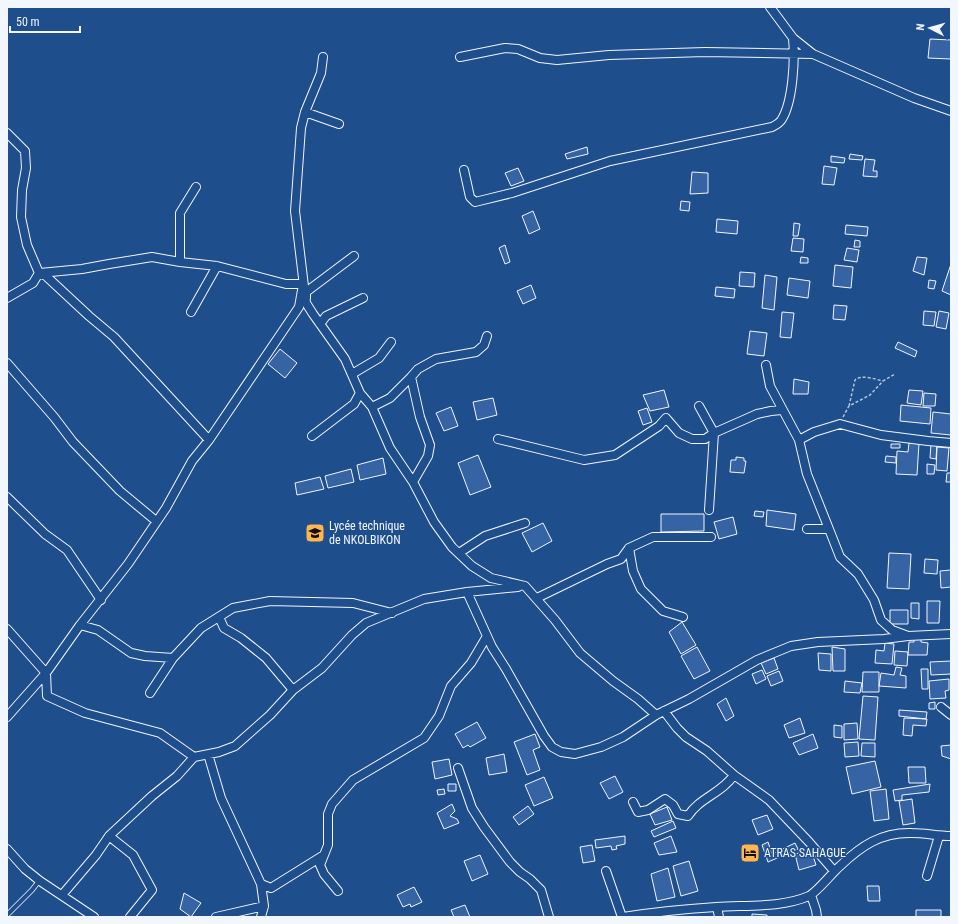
<svg xmlns="http://www.w3.org/2000/svg" width="958" height="924" font-family="'Roboto Condensed',sans-serif">
<rect width="100%" height="100%" fill="#1f4e8c"/>
<!-- building -->
<path fill="#3563a3" stroke="#f2f6ff" d="M930,39L951,40V59L928,58Z
M587,147L588,154L567,159L565,154Z
M850,154L863,156L862,160L849,159Z
M831,156L845,158L844,163L831,162Z
M865,159L875,160L873,171H877V177L863,176Z
M824,166L837,168L834,185L822,184Z
M518,168L524,181L511,186L505,173Z
M692,172L708,173V193L690,194Z
M681,201L690,202L689,211L680,210Z
M533,211L540,229L529,234L522,216Z
M717,219L738,221L737,234L716,232Z
M794,223L800,224L798,236H793Z
M846,225L868,227L867,236L845,234Z
M793,238L804,239L803,252L791,251Z
M855,240L860,241V247H854Z
M505,245L510,262L505,264L499,248Z
M847,248L859,250L857,262L844,260Z
M801,257L808,258V263H800Z
M917,257L927,258L924,275L913,271Z
M951,264V295L942,291Z
M835,265L853,267L851,288L833,286Z
M740,272L755,273L754,287L739,286Z
M765,275L777,277L774,310L762,308Z
M789,278L810,281L808,298L787,295Z
M929,280L936,281L934,289L928,288Z
M531,285L536,298L523,304L517,291Z
M716,287L735,289L734,298L715,296Z
M834,305L847,306L845,320L833,319Z
M924,311L936,312L934,326L923,325Z
M939,311L949,313L946,329L936,327Z
M782,312L794,313L791,338L780,337Z
M750,331L767,333L764,356L747,354Z
M898,342L917,351L915,357L895,348Z
M280,349L297,363L285,378L268,364Z
M794,379L809,382L808,394H793Z
M664,390L669,407L650,411L643,395Z
M909,390L923,391L921,405L907,403Z
M924,393L936,394L935,406H923Z
M493,398L497,415L477,420L473,402Z
M901,405L931,408L930,424L900,421Z
M451,407L458,426L444,431L436,413Z
M647,408L652,422L643,425L638,411Z
M933,412L951,414V435L931,433Z
M909,443H919L917,475L896,474L897,451L908,452Z
M891,444H900V448H891Z
M931,444L937,445L936,459L930,458Z
M937,447L949,448L947,471L936,470Z
M478,455L491,487L470,495L458,463Z
M886,456L896,457V463L885,462Z
M736,457L744,458V461H746L744,473L730,472L731,460H736Z
M383,458L386,474L360,480L357,465Z
M927,464L935,465L934,474H927Z
M351,469L354,482L328,488L325,476Z
M947,473H951V482H946Z
M320,477L324,489L297,495L295,483Z
M767,510L796,514L794,530L766,526Z
M755,511L764,512L763,517L754,516Z
M661,514H704V531L661,532Z
M733,517L737,534L719,539L714,522Z
M543,523L552,541L532,552L522,533Z
M889,553L911,554L909,589L887,588Z
M925,559L938,560L937,574L924,573Z
M951,570V587L941,588L940,571Z
M927,601H940L939,623H927Z
M911,603H919V619L911,618Z
M890,610H908V624H890Z
M682,622L696,645L681,654L669,632Z
M914,639H921V642L928,643L927,655H908L909,642H914Z
M885,643L894,644L892,664L875,663L876,650L884,651Z
M697,647L710,671L694,679L681,656Z
M832,647L845,649V671H833Z
M895,651L908,652L907,666L894,665Z
M818,653L831,654V671L819,670Z
M774,658L778,669L766,674L761,663Z
M951,661V674L931,675L930,662Z
M896,667L902,668L900,675L906,676V688L879,686L881,673L894,675Z
M921,669H928V689H922Z
M762,670L766,679L756,684L752,674Z
M779,671L783,681L771,686L767,676Z
M863,672H879V692H862Z
M949,679V690L945,691L946,698L930,699L929,681Z
M845,681L862,683L860,693L844,692Z
M863,696L878,697L875,740L859,739Z
M726,698L734,716L726,721L717,704Z
M935,702V709H929V703Z
M899,710L927,712L926,719L899,716Z
M800,718L805,733L789,738L784,725Z
M904,718L927,719L926,726L913,725L912,736L903,735Z
M477,722L486,738L470,747L468,745L463,748L455,734Z
M857,723L858,739L844,740V724Z
M834,725L842,726V738L834,737Z
M535,734L540,747L533,750L540,770L527,775L514,742Z
M813,734L818,748L799,755L793,743Z
M858,742L859,756L845,757L844,743Z
M862,743H875V757L861,756Z
M951,745V759L942,756L941,746Z
M504,754L507,772L489,775L486,758Z
M449,759L452,775L435,779L432,762Z
M875,761L881,787L852,794L846,767Z
M908,767H925L926,783H909Z
M615,776L623,792L609,799L600,783Z
M544,777L553,798L534,806L525,785Z
M448,784H456V791H448Z
M930,784L929,792L902,795V800L895,801L893,790Z
M444,789L445,794L438,795L437,790Z
M886,789L889,819L874,821L870,791Z
M912,799L915,823L903,825L899,801Z
M452,804L455,811L450,816L457,819L459,823L444,829L437,813Z
M528,806L534,814L519,825L513,817Z
M667,807L672,820L655,825L650,814Z
M767,815L773,829L758,835L752,820Z
M673,821L676,828L654,837L651,831Z
M625,836V844L616,846L617,849L612,850L611,846L596,848L595,840Z
M671,836L677,852L659,855L654,843Z
M768,842L772,854L795,843L798,849L768,862L762,845Z
M592,845L595,861L583,863L580,847Z
M811,850L816,865L799,870L795,854Z
M480,855L488,874L472,881L464,861Z
M689,861L698,891L681,896L673,866Z
M668,868L675,897L657,901L651,874Z
M867,886H879L880,901H868Z
M414,887L422,902L411,907L410,904L403,907L397,895Z
M184,893L201,903L191,917L180,909Z
M465,905L470,917H454L451,910Z
M916,910H941V917H916Z
M752,914L767,915V917H752Z"/>
<g fill="none" stroke-linecap="round" stroke-linejoin="round">
<!-- lane casing -->
<g stroke="#f2f6ff" stroke-width="5.5">
<path id="lane" d="M7,915L32,890L39,881"/>
</g>
<!-- street casing -->
<g stroke="#f2f6ff" stroke-width="10">
<path id="street" d="M770,7L793,38L813,54L914,98L951,111
M323,57L321,73L305,112L301,128L295,211L306,303L313,314L345,359L360,393L372,407L390,448L413,482L434,522L452,547L472,566L491,578L525,586L555,620L580,653L613,681L638,699L656,715
M460,57L505,48L518,49L540,58L557,60L609,55L705,52L813,54
M305,112L339,124
M7,133L25,151L26,168L22,190L21,217L27,245L39,273L46,276L89,316L114,337L209,440
M464,170L470,197L475,202L512,193L610,161L772,127C776,125 780,123 782,119C793,101 795,59 793,38
M180,262V213L196,187
M40,273L82,269L109,264L152,257L180,262L217,266L286,284H303
M7,298L33,283L39,273
M306,298V292L354,256
M191,312L217,266
M320,324L326,316L363,298
M7,363L54,417L73,442L120,491L156,521
M766,365L770,386L799,440L807,474L829,529
M352,374L379,358L391,342
M699,406L714,433L709,510
M372,407L390,398L411,377
M312,436L354,404L360,393
M498,439L584,460L615,455L659,426L666,418L679,433L692,439H705L714,433L757,414L771,411L782,410
M799,440L814,432L840,424L881,435L928,441L951,443
M413,482L428,456L430,445L420,417L411,377L418,369L436,359L476,352L484,345L487,336
M7,497L45,534L67,550L101,600
M807,529H829L840,557L858,574L874,600L881,620L892,630L908,636L951,634
M629,548L633,571L641,589L663,611L683,617
M459,553L485,536L525,523
M467,592L492,647L506,669L544,736L552,747L561,752L575,754L601,747L623,737L656,715L689,699L757,660L791,646L818,642L884,639L908,636
M537,598L607,564L621,559L629,548L653,537H711
M219,617L224,628L241,638L266,658L293,690
M80,625L98,630L131,653L145,656L173,658
M7,629L46,673L47,696L85,713L160,733L194,757
M150,693L173,658L201,628L233,608L270,601L353,603L392,613
M941,707L951,715
M664,711L677,728L686,737L707,751L734,775L769,800L809,842L834,871
M7,717L46,673L80,625L128,564L166,508L192,461L209,440L299,307L302,290
M208,754L221,798L261,884L264,906L261,917
M458,768L472,808L484,827L510,862L520,872L530,879L541,890L549,917
M633,802L638,812L648,810L665,799L673,805L678,814L688,816C699,798 722,793 734,775
M109,836L133,855L152,890L130,917
M7,849L25,869L40,881L94,917
M324,855L320,865L324,874L338,891
M606,871L622,917
M927,876L939,836
M261,884L271,888L324,855L328,845V814L332,804L353,780L424,738L439,716L451,686L471,663L487,636
M62,895L96,855L109,836L152,796L177,776L194,757L219,752L235,746L270,715L293,690L322,668L352,635L366,623L424,599L467,592L518,587
M811,895L816,910L817,917
M717,907L719,917
M216,917L264,906
M623,917C654,912 685,909 716,907C747,905 781,908 809,896C817,892 832,873 840,866C861,846 881,832 912,833C925,833 938,836 951,836"/>
</g>
<!-- path -->
<path stroke="#b3c4dc" stroke-width="1.5" stroke-dasharray="3 2" stroke-linecap="butt" d="M849,406L855,380C862,374 874,379 883,381
M843,417L849,406L870,395L883,381L895,374"/>
<!-- lane -->
<use href="#lane" stroke="#1f4e8c" stroke-width="4"/>
<!-- street -->
<use href="#street" stroke="#1f4e8c" stroke-width="8"/>
</g>
<!-- icons -->
<defs>
<g id="school-square" transform="scale(1)"><rect x="-9" y="-9" width="18" height="18" rx="4" fill="#ffb74d" stroke="#1f4e8c"/><path d="M0-5L7-2L0 1L-7-2ZM-4 1L0 2.5L4 1V4Q0 6-4 4Z" fill="#111"/></g>
<g id="hotel-square" transform="scale(1)"><rect x="-9" y="-9" width="18" height="18" rx="4" fill="#ffb74d" stroke="#1f4e8c"/><path d="M-6-4.5h1.5V1H6V5H4.5V3h-9V5H-6ZM-4 0a1.8 1.8 0 1 1 3.6 0ZM.5 0V-2.5h3Q6-2.5 6 0Z" fill="#111"/></g>
</defs>
<g fill-rule="evenodd">
<use href="#school-square" x="315" y="533"/>
<use href="#hotel-square" x="750" y="853"/>
</g>
<g text-anchor="middle" dominant-baseline="central" stroke-width="3" stroke-linejoin="round" paint-order="stroke">
<!-- poi labels -->
<g font-size="12" fill="#f2f6ff" stroke="#1f4e8c" text-anchor="start">
<text x="329" y="526">Lycée technique<tspan x="329" dy="14">de NKOLBIKON</tspan></text>
<text x="764" y="853">ATRAS SAHAGUE</text>
</g>
</g>
<!-- border -->
<rect width="958" height="924" fill="none" stroke="#f2f6ff" stroke-width="16"/>
<!-- north arrow -->
<g transform="translate(930 28) rotate(276)" stroke="#1f4e8c" stroke-width="3" paint-order="stroke">
<path d="M0-3L7 15L0 10L-7 15Z" fill="#f2f6ff"/>
<text y="-6" font-size="11" font-weight="bold" text-anchor="middle" fill="#f2f6ff">N</text>
</g>
<!-- scale -->
<path d="M10 26v6h70v-6" fill="none" stroke="#f2f6ff" stroke-width="2"/>
<text x="16" y="26" font-size="12" fill="#f2f6ff" stroke="#1f4e8c" stroke-width="3" paint-order="stroke">50 m</text>
</svg>
